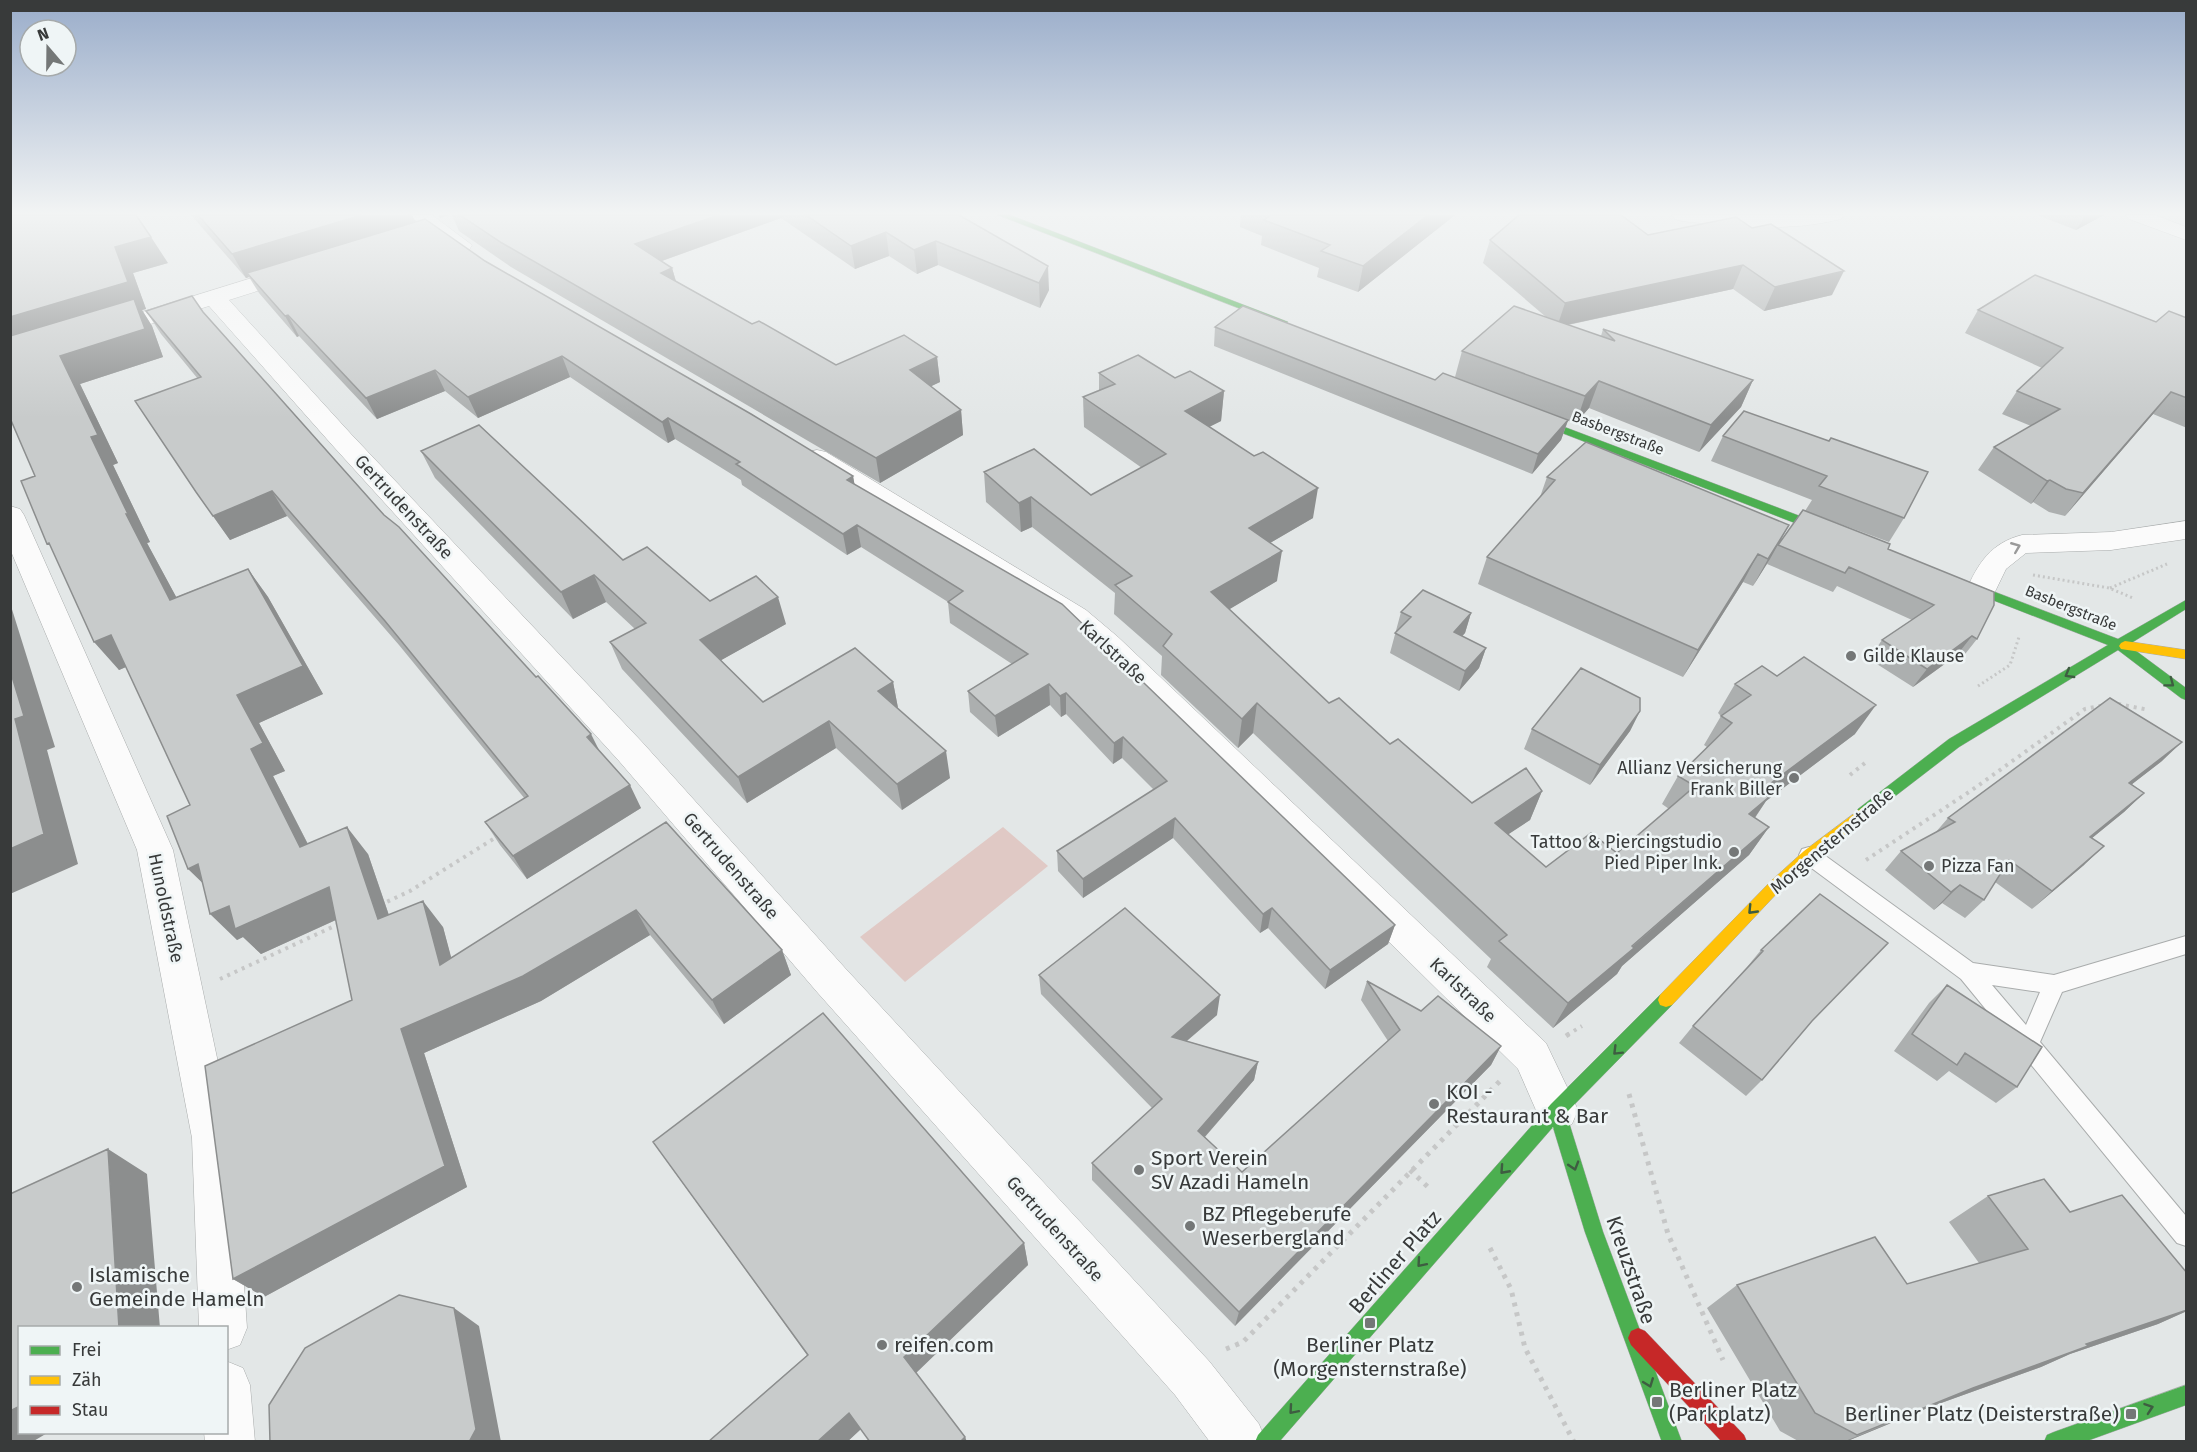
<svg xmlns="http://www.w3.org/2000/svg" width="2197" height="1452" font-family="'Fira Sans',sans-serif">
<rect width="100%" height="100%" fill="#e3e7e7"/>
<!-- green -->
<path fill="#e0c9c5" d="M1003,827L1048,866L905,982L860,937Z"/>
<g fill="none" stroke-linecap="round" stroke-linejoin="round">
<!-- lane casing -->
<g stroke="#a9acac" stroke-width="2">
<path id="lane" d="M1809,847L1816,849L1973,963L2054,975L2186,936V954L2062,992L2040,1042L2186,1216V1246L2177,1243L1961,979L1802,861L1799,855L1802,849ZM1992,985L2040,992L2026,1025Z"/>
</g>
<!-- street casing -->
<g stroke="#a9acac" stroke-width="1">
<path id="street" d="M409,215H432L472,245L469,250L461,251L453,250Z
M1672,215H1844L1841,219C1790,232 1734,227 1682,221L1675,219Z
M2126,215H2155L2186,227V240L2129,219Z
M297,264L305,266L308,271L305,276L229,300L351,434L643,743L845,968L1209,1361L1259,1424L1266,1442H1210L1175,1395L817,992L619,761L333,446L209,306L105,338L97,336L93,331L97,326Z
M817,450L826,452L1086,610L1118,637L1546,1043L1578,1110L1572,1124L1557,1130L1542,1124L1518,1069L1096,653L1064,624L808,464L804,458L808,452Z
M10,506L20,509L24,515L173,850L234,1138L247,1328L240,1345L226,1350V1328H199L192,1138L137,850L10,549Z
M2186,521V539L2111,550L2026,553L2006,569L1992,598L1981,601L1970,598L1966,591C1978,563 1991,543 2022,535L2111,532Z
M226,1361L243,1368L250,1385L255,1442H205L204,1432H226Z"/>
</g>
<!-- fast casing -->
<g stroke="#a9acac" stroke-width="1">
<path id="fast" d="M998,215H1010L1288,322L1280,324Z
M1522,411L1842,532L1844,535L1842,538H1834L1518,416L1517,414Z
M1953,576L2118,639L2186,600V609L2128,645L2186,688V700L2181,698L2118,650L1959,747L1868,817H1858L1856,813L1858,809L1949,739L2108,645L1949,583L1947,580L1949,577Z
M1666,993L1672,995L1674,1000L1672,1005L1566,1113L1603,1232L1682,1442H1662L1585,1232L1553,1127L1279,1442H1255L1258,1435L1551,1104L1660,995Z
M2186,1385V1405L2084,1442H2044L2047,1435L2054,1432Z"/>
</g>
<!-- slow casing -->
<g stroke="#a9acac" stroke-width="1">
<path id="slow" d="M2125,641L2186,650V659L2121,649L2119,646L2121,643Z
M1863,807L1868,809L1870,813L1868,817L1814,859L1781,889L1672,1005L1666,1007L1660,1005L1658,1000L1660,995L1771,881L1804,851Z"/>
</g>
<!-- jam casing -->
<g stroke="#a9acac" stroke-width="1">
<path id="jam" d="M1638,1328L1645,1331L1744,1435L1747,1442H1722L1631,1345L1628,1338L1631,1331Z"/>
</g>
<!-- path-far2 -->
<path stroke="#c6c7c7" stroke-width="3" stroke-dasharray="2 3" stroke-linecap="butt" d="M2033,575L2109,588L2133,598
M2110,588L2167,564
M1978,686L2010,665L2019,637"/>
<!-- path-far1 -->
<path stroke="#c6c7c7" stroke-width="4" stroke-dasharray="3 5" stroke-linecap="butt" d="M2118,704L2149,710
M1850,775L1865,763
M1866,860L1972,790L2085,709L2105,705
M380,905L410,891L498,836
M220,979L341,923
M1567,1035L1582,1026"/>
<!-- path -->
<path stroke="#c6c7c7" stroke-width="5" stroke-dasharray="4 6" stroke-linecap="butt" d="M1566,1036L1569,1034
M1629,1094L1668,1234L1723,1360
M1410,1170L1431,1190
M1490,1248L1511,1289L1525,1348L1574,1442
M1226,1349L1243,1342L1502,1079"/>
<!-- lane -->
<use href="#lane" fill="#fbfbfb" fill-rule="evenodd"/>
<!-- street -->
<use href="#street" fill="#fbfbfb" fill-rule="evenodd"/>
<!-- fast -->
<use href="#fast" fill="#4caf50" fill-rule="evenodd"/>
<!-- slow -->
<use href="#slow" fill="#ffc107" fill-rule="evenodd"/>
<!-- jam -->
<use href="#jam" fill="#c62828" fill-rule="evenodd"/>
</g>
<!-- wall -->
<path fill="#acafaf" d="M10,215L168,263L133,273L146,309L142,310L152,326L163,357L80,384L118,463L113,465L150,542L147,543L176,597L248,569L268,597L323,694L259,723L285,771L273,776L308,844L368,854L389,915L443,927L451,958L666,822L782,950L791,975L724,1024L650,935L541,1001L424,1053L467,1187L264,1297L233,1279L352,1000L336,920L261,954L243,937L237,940L190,805L126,667L119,670L35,476Z
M191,215H412L415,222L485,261L853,476L854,484L1395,925L1388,944L1325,989L1268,928L1260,933L1173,838L1083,898L1058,871L1057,851L1154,790L1122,758L1113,764L1066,714L1061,717L1050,705L998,737L970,712L968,691L1012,664L950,623L948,602L861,547L847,555L742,485L741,480L675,439L668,443L570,377L478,418L445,391L377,419L299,336L297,337L259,293L249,277L246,278Z
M452,215H959L1049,290L1040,308L938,265L917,274L889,256L855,269L781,218L662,261L672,268L676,281L752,324L836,365L937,357L940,382L931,386L961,410L963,435L880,483L511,267L459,231Z
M1241,215H1455L1358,292L1317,277L1319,268L1261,245L1262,236L1240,227Z
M2037,215H2104L2076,230Z
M1736,217L1832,295L1764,311L1733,289L1568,325L1601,336L1603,329L1753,380L1741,407L1699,452L1589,408L1576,423L1568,421L1561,440L1532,474L1214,346L1215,327L1435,380L1455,377L1462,351L1546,317L1483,263L1490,240L1648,235Z
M1978,310L2156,322L2187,318V428L2153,414L2065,516L2049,512L2033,502L2031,504L1978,470L1994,447L2031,426L2002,414L2017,391L2042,368L1965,333Z
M146,311L203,312L384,515L599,751L641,808L527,879L500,845L485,822L525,799L399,645L287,516L230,540L196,492L198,379L161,334Z
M1099,373L1175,378L1224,391L1221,421L1209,427L1313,518L1270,543L1277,581L1229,609L1329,703L1390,744L1472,803L1542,791L1530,820L1508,834L1546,867L1617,853L1669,809L1662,804L1678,776L1707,747L1704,745L1721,716L1718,713L1735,684L1855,734L1766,801L1755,818L1769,827L1749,855L1622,966L1617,974L1553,1028L1487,967L1491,959L1253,733L1238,748L1161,675L1162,656L1114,614L1115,593L1032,527L1021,532L986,502L984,472L1091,495L1142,468L1084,427L1083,397L1099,391Z
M1744,411L1904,518L1889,542L1805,511L1812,500L1711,461L1723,436Z
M421,451L623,560L710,601L786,624L721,660L763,702L893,682L898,708L950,778L902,810L836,748L747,803L622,669L610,642L635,629L606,602L573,619L435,478Z
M1547,477L1779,543L1888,549L1977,639L1962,658L1957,655L1913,687L1869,659L1882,640L1912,620L1837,586L1833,592L1767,564L1770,559L1753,586L1743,582L1683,677L1478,584L1487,557L1540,497Z
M1401,612L1471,613L1465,633L1462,636L1486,648L1479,668L1459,691L1390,653Z
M1640,711L1630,731L1590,785L1524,749L1532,729Z
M2162,761L2132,784L2144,793L2124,812L2092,838L2084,865L2032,909L1995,882L1984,900L1965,918L1942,903L1934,910L1885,870L1901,851L1935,833L1948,818Z
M1820,894L1809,1025L1762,1080L1746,1096L1679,1043L1693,1026L1747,967L1761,950Z
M1039,975L1217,1015L1187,1041L1258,1062L1254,1080L1205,1137L1242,1172L1388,1041L1361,1000L1367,981L1421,1011L1501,1046L1491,1065L1235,1326L1092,1180V1163L1152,1108L1041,994Z
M1947,985L2017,1087L1996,1103L1949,1071L1937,1081L1894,1051L1929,1003Z
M653,1142L1024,1243L1028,1265L916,1372L965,1437L967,1442H870L861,1429L847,1442H708L807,1355Z
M1988,1196L2070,1212L2187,1273V1311L2158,1324L2070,1354L2041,1367L1930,1407L1845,1442H1800L1780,1431L1707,1308L1737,1285L1907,1284L1979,1263L1949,1222Z"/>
<!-- shaded-wall -->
<path fill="#8c8e8e" d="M362,215H412L417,225L247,273L249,277L246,278L232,254Z
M439,215H450L440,218Z
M719,215H780L781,218L642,268L635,244Z
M1428,215H1455L1358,292L1363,266Z
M2086,215H2104L2076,230Z
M886,232L889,256L855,269L851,246Z
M151,237L168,263L133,273L146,309L142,310L152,326L163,357L80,384L118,463L113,465L150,542L147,543L193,628L170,600L10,350V317L115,247Z
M936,241L938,265L917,274L914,250Z
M1743,265L1733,289L1557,327L1565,303Z
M1048,266L1049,290L1040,308L1039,283Z
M672,268L679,292L661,273Z
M1844,271L1832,295L1764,311L1775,287Z
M288,315L299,336L297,337L285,316Z
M562,356L570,377L478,418L468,397Z
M937,357L940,382L913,395L910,370Z
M435,370L445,391L377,419L366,398Z
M1753,380L1741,407L1699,452L1711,425Z
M1599,381L1589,408L1576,423L1585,396Z
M1224,391L1221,421L1183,440L1185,411Z
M2171,392L2153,414L2065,516L2083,493Z
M961,410L963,435L880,483L876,458Z
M668,418L675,439L668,443L662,422Z
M1568,420L1561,440L1532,474L1538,454Z
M853,476L857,497L847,480Z
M2050,480L2033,502L2031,504L2047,481Z
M1318,488L1313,518L1246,557L1249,528Z
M272,491L287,516L230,540L213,516Z
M1031,497L1032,527L1021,532L1019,503Z
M857,525L861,547L847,555L843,534Z
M1789,525L1770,559L1753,586L1768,559Z
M1282,551L1277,581L1208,622L1211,592Z
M1758,554L1743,582L1683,677L1698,650Z
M248,569L268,597L323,694L259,723L285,771L273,776L323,874L300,847L251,749L237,695Z
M594,575L606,602L573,619L561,592Z
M778,597L786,624L709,667L700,640Z
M10,603L55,747L47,750L78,864L10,894V849L15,719L10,670Z
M1471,613L1465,633L1447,652L1454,632Z
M111,635L135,663L119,670L94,642Z
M1972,636L1957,655L1913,687L1927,669Z
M1486,648L1479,668L1459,691L1465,671Z
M893,682L898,708L878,691Z
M1049,684L1050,705L998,737L995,716Z
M1066,693V714L1061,717L1060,696Z
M1257,703L1253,733L1238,748L1242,719Z
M1876,705L1855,734L1766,801L1749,826L1730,843L1759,792Z
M1640,711L1630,731L1590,785L1600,765Z
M829,721L836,748L747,803L738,777Z
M591,734L603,758L587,737Z
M1123,737L1122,758L1113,764L1114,743Z
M2182,742L2162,761L2109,802L2129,783Z
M946,751L950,778L902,810L897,784Z
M630,785L641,808L527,879L513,856Z
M1542,791L1530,820L1483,851L1495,823Z
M2144,793L2124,812L2070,856L2090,837Z
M1175,818L1173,838L1083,898V879Z
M347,827L368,854L399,945L378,919Z
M1769,827L1749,855L1622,966L1617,974L1553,1028L1568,1003Z
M2104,846L2084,865L2032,909L2052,891Z
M198,864L215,895L188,869Z
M1960,885L1942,903L1934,910L1951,892Z
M329,887L351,913L261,954L243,937L237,940L210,914L229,906Z
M423,901L443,927L460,990L440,965Z
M1272,908L1268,928L1260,933L1263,914Z
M636,910L650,935L541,1001L424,1053L467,1187L264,1297L233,1279L401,1029Z
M1395,925L1388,944L1325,989L1330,970Z
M782,950L791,975L724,1024L712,1000Z
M1220,995L1217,1015L1170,1055L1172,1037Z
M1501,1046L1491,1065L1235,1326L1239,1312Z
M1258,1062L1254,1080L1195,1148L1198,1131Z
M108,1149L147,1174L160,1328H119Z
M1024,1243L1028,1265L913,1376L904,1357Z
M454,1308L479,1326L501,1442H469Z
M2187,1310V1311L2158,1324L2070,1354L2041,1367L1930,1407L1845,1442H1843L1973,1388L2086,1344Z
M20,1406V1432H49L32,1442H10V1411Z
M849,1413L861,1429L847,1442H817Z
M965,1437L967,1442H960Z"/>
<!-- building -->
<path fill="#c8cbcb" stroke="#8c8e8e" stroke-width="1.5" d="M10,215H136L151,237L115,247L128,282L10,317Z
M198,215H362L232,254Z
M460,215H719L635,244L672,268L661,273L752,324L759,321L836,365L904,335L937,357L910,370L961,410L876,458L502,243Z
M806,215H959L1048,266L1039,283L936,241L914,250L886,232L851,246Z
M1271,215H1428L1363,266L1321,251L1330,245L1264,220Z
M1519,215H1621L1648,235L1736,217L1752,228L1771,224L1844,271L1775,287L1743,265L1565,303L1490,240Z
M425,219L485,261L751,414L853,476L847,480L1062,604L1395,925L1330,970L1272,908L1263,914L1175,818L1083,879L1057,851L1167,781L1123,737L1114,743L1066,693L1060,696L1049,684L995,716L968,691L1028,654L948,602L963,591L857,525L843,534L736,464L740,462L668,418L662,422L562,356L468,397L435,370L366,398L288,315L285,316L247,273Z
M2035,275L2156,322L2169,311L2187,318V398L2171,392L2083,493L2066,489L2050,480L2047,481L1994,447L2060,409L2017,391L2063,348L1978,310Z
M192,296L203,312L384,515L399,527L536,677L538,676L591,734L587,737L630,785L513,856L485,822L528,796L385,621L272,491L213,516L196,492L135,401L201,377L146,311Z
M134,299L145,329L60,356L98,435L91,437L128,514H126L170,600L248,569L303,666L237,695L263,743L251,749L300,847L347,827L378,919L423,901L440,965L666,822L782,950L712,1000L636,910L523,976L401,1029L445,1166L233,1279L205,1066L352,1000L329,887L235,929L229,906L210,914L198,864L188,869L167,816L190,805L111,635L94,642L49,543L47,544L21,481L35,476L10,418V336Z
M1243,306L1435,380L1443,373L1568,420L1538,454L1215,327Z
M1514,306L1615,341L1603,329L1753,380L1711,425L1599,381L1585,396L1462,351Z
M1138,355L1175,378L1190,371L1224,391L1185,411L1254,456L1263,452L1318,488L1249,528L1282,551L1211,592L1329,703L1339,698L1390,744L1398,739L1472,803L1526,768L1542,791L1495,823L1546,867L1591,833L1617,853L1695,786L1678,776L1732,723L1721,716L1751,695L1735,684L1762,666L1777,676L1804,657L1876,705L1759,792L1769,797L1749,814L1769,827L1632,946L1634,948L1568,1003L1499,941L1507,935L1257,703L1242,719L1163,646L1172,634L1115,585L1132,576L1031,497L1019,503L984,472L1034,449L1091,495L1166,454L1083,397L1115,384L1099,373Z
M1744,411L1829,441L1831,438L1928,472L1904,518L1819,486L1827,476L1723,436Z
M479,425L623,560L647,547L710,601L756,576L778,597L700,640L763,702L855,648L893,682L878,691L946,751L897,784L829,721L738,777L610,642L646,623L594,575L561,592L421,451Z
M1586,442L1789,525L1768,559L1758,554L1698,650L1487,557L1555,480L1547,477Z
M1803,510L1890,544L1888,549L1994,592V605L1977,639L1972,636L1927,669L1882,640L1934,605L1849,567L1845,573L1778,545Z
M1423,590L1471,613L1454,632L1486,648L1465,671L1395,633L1411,617L1401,612Z
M1581,668L1640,698V711L1600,765L1532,729Z
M10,670L24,716L15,719L44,834L10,849Z
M2110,698L2182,742L2129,783L2144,793L2090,837L2104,846L2052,891L2009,860L1984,900L1960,885L1951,892L1901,851L1955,822L1948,818Z
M1820,894L1888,943L1812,1021L1762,1080L1693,1026L1763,951L1761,950Z
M1125,908L1220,995L1172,1037L1258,1062L1198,1131L1242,1172L1400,1030L1367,981L1421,1011L1438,996L1501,1046L1239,1312L1092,1163L1162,1099L1039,975Z
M1947,985L2042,1047L2017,1087L1965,1053L1957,1065L1912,1034Z
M823,1013L1024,1243L904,1357L965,1437L960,1442H870L849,1413L817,1442H708L808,1355L653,1142Z
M108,1149L119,1328H20V1406L10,1411V1194Z
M2044,1179L2070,1212L2122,1195L2187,1273V1310L2086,1344L2088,1346L1973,1388L1857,1435L1815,1413L1737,1285L1875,1237L1907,1284L2028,1249L1988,1196Z
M399,1295L454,1308L476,1429L469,1442H270L269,1405L305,1348Z"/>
<!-- one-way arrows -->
<defs><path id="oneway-chevron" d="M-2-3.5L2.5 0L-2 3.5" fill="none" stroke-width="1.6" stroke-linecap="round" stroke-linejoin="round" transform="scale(1.5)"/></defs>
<use stroke="#9a9a9a" href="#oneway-chevron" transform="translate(2016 547) rotate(-22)"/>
<g stroke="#3e5d41">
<use href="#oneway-chevron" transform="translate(2069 674) rotate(150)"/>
<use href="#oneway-chevron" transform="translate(2170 683) rotate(37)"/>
<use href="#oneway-chevron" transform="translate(1752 910) rotate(134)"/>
<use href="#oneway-chevron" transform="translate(1617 1051) rotate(135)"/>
<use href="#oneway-chevron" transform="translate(1574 1166) rotate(73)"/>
<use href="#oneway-chevron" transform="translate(1504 1170) rotate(132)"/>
<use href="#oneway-chevron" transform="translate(1421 1263) rotate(131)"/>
<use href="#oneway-chevron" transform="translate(1649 1383) rotate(69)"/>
<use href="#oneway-chevron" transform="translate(2149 1408) rotate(-19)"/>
<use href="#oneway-chevron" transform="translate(1293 1410) rotate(131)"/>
</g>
<!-- sky -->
<linearGradient id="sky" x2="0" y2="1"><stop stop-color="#9aadca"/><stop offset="0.51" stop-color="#f2f4f4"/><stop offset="1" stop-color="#f2f4f4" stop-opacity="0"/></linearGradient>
<rect width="2197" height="418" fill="url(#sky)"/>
<!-- markers -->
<g fill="#747777" stroke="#eff5f6" stroke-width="2">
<circle cx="1851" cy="656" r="6"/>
<circle cx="1794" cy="778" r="6"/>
<circle cx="1734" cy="852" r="6"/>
<circle cx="1929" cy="866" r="6"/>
<circle cx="1434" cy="1104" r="6"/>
<circle cx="1139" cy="1170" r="6"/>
<circle cx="1190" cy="1226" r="6"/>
<circle cx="77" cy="1287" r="6"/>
<rect x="1364" y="1317" width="12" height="12" rx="3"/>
<circle cx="882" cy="1345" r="6"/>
<rect x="1651" y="1396" width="12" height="12" rx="3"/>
<rect x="2125" y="1408" width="12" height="12" rx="3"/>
</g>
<g text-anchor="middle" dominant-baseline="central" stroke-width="5" stroke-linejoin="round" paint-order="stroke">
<!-- far-street labels -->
<g font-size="15" fill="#383a3a" stroke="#eff5f6">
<text transform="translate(1618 433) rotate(21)">Basbergstraße</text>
<text transform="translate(2071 608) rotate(22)">Basbergstraße</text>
</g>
<!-- street labels -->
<g font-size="18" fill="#383a3a" stroke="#eff5f6">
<text transform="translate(404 507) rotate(47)">Gertrudenstraße</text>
<text transform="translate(1113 652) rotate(43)">Karlstraße</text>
<text transform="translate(1832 841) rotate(-40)">Morgensternstraße</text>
<text transform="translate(731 866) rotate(49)">Gertrudenstraße</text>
<text transform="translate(166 908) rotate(78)">Hunoldstraße</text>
<text transform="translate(1463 990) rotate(44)">Karlstraße</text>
<text transform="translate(1055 1229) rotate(48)">Gertrudenstraße</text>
</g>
<!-- poi labels -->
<g font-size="18" fill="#383a3a" stroke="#eff5f6" text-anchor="start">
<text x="1863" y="656">Gilde Klause</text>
<text x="1782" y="768" text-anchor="end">Allianz Versicherung<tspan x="1782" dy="21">Frank Biller</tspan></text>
<text x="1722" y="842" text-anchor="end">Tattoo &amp; Piercingstudio<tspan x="1722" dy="21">Pied Piper Ink.</tspan></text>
<text x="1941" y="866">Pizza Fan</text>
</g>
<!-- near-poi labels -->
<g font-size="21" fill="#383a3a" stroke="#eff5f6" text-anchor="start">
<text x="1446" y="1092">KOI -<tspan x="1446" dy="24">Restaurant &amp; Bar</tspan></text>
<text x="1151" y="1158">Sport Verein<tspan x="1151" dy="24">SV Azadi Hameln</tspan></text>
<text x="1202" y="1214">BZ Pflegeberufe<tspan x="1202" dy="24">Weserbergland</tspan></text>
<text x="89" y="1275">Islamische<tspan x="89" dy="24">Gemeinde Hameln</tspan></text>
<text x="894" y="1345">reifen.com</text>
<text x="1370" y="1345" text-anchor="middle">Berliner Platz<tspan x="1370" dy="24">(Morgensternstraße)</tspan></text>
<text x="1669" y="1390">Berliner Platz<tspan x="1669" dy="24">(Parkplatz)</tspan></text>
<text x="2119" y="1414" text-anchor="end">Berliner Platz (Deisterstraße)</text>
</g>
<!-- near-street labels -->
<g font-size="21" fill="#383a3a" stroke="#eff5f6">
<text transform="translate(1395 1262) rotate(-49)">Berliner Platz</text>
<text transform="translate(1631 1270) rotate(71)">Kreuzstraße</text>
</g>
</g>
<!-- border -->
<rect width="2197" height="1452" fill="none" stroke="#383a3a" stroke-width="24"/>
<!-- legend -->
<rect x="18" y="1326" width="210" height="108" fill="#eff5f6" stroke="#a6aaab" stroke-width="1.5"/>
<rect x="30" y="1346" width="30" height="9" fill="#4caf50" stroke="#a6aaab" stroke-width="1.5"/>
<text x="72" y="1356" font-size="18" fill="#383a3a">Frei</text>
<rect x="30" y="1376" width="30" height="9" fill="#ffc107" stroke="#a6aaab" stroke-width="1.5"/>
<text x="72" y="1386" font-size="18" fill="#383a3a">Zäh</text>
<rect x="30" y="1406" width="30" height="9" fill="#c62828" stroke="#a6aaab" stroke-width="1.5"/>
<text x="72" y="1416" font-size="18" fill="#383a3a">Stau</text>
<!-- north arrow -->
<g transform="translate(48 48) rotate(340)"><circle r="28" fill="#eff5f6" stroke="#a6aaab" stroke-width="1.5"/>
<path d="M0-4.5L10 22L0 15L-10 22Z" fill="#747777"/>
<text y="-9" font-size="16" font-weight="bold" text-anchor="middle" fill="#383a3a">N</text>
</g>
</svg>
